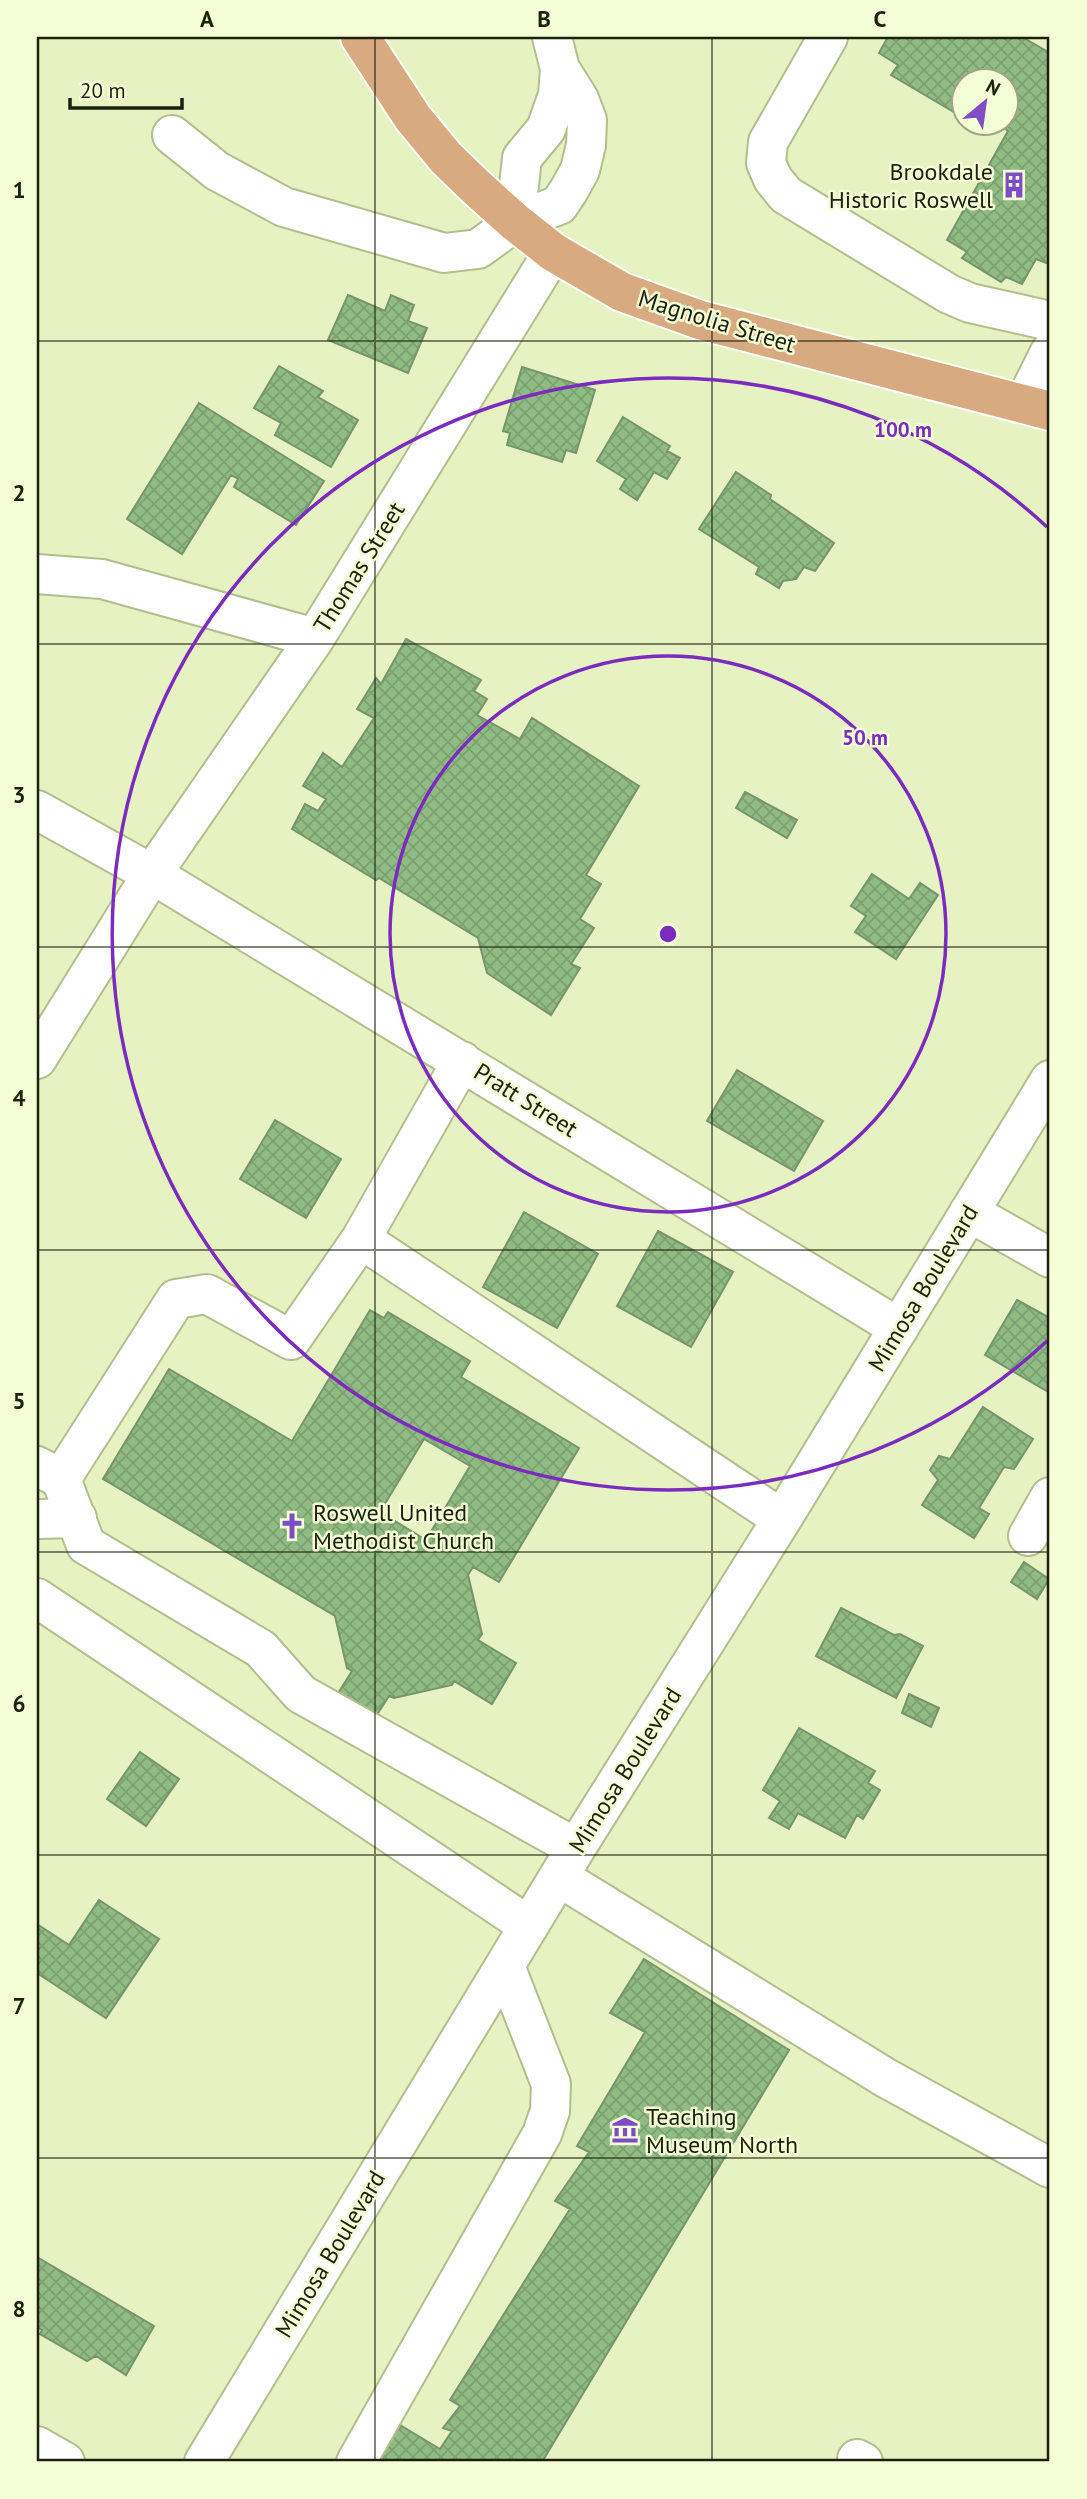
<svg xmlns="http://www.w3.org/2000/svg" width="1087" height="2499" font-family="'PT Sans',sans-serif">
<defs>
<pattern id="building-cross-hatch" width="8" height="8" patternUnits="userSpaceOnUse" patternTransform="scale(1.75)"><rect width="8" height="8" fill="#90bc83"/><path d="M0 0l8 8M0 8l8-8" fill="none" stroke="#7ca170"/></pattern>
</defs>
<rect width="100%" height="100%" fill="#e6f2c1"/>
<!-- building -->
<path fill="url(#building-cross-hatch)" stroke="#76946e" stroke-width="2" fill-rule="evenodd" d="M888,37H1022L1050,53V262L1049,264L1036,259L1022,284L1006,277L1001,282L962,258L967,252L947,240L1008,131L996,122H1006V80H964V118L891,75L898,65L879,53Z
M348,295L385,311L391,295L414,305L408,321L427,328L408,373L328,340Z
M279,366L323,391L318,397L358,420L331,467L275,435L281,423L254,408Z
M522,367L595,390L576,453L566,450L562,462L507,445L510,433L503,431Z
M199,403L324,481L296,525L234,487L238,479L231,475L182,554L127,519Z
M623,417L670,446L667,451L680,458L667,479L654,472L637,500L620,489L626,479L597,461Z
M736,472L771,495L770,499L834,543L815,571L804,567L796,579L783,581L779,588L756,574L759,567L699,529Z
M406,639L481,680L474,691L487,699L477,715L520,739L532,718L639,786L586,875L601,884L580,919L594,928L571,964L580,968L551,1015L487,973L478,938L379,878L376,880L292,829L305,804L318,811L326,799L303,786L323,753L342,767L374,718L357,709L376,678L381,684Z
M745,792L797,820L787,838L736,808Z
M872,874L909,899L920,883L938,895L896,959L855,932L866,916L851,906Z
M737,1070L823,1121L794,1171L707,1121Z
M275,1120L341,1159L306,1218L240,1179Z
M524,1212L598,1254L557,1328L483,1287Z
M658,1231L733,1272L691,1347L617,1306Z
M1017,1300L1050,1318V1393L985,1355Z
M370,1310L384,1318L388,1312L470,1361L461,1377L579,1448L499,1582L473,1567L468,1575L482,1634L478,1640L516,1663L492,1704L454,1681L452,1685L394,1698L389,1696L375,1718L337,1695L352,1671L347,1668L335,1616L103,1479L169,1369L292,1441ZM424,1439L470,1466L426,1540L380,1512Z
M983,1407L1033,1439L1014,1469L1004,1467L979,1508L989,1514L974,1538L922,1505L938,1480L930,1470L939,1456L950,1459Z
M1024,1562L1049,1579L1037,1599L1011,1582Z
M841,1608L894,1635L900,1634L923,1646L896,1698L816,1656Z
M909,1694L939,1708L931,1727L902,1713Z
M799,1728L875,1771L868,1783L880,1790L863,1819L857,1815L845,1838L798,1813L789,1829L769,1818L780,1801L763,1790Z
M140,1752L179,1779L146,1826L107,1799Z
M99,1900L159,1939L106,2018L37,1973V1924L69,1945Z
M644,1959L789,2050L542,2462H376L398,2424L440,2449L452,2431L443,2428L460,2406L450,2400L570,2209L555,2201L589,2152L577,2146L645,2032L610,2013Z
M37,2257L154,2326L126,2375L96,2356L87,2361L40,2334L42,2330L37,2327Z"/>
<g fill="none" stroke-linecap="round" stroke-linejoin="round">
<!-- minor casing -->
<g stroke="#b3be8f" stroke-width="42">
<path id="minor" d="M828,37L768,142L766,163L773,179L786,195L949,294L970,303L1050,321
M172,135L217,171L284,207L444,253L478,249L515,222L559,205L569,190L580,170L586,145L587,120L579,99L560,69
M515,222L522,158L546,129L558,95L560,69L552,37
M1024,404L1050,352
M37,574L102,579L315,638
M37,810L152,874L899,1328
M37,1059L152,874L315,638L553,252
M969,1212L1050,1258
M361,1239L462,1061
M37,1466L61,1479L86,1545L261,1649L301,1694L576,1848
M61,1479L176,1299L207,1294L291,1340L361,1239L782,1519
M37,1519L77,1518
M1028,1536L1050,1497
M37,1598L529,1926
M559,1877L886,2078L1050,2168
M37,2446L65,2462
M857,2459L863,2462
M204,2462L576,1848L782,1519L1050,1080
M356,2462L542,2134L550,2111L551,2084L505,1966"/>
</g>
<!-- major casing -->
<g stroke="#fff" stroke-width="42">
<path id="major" d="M360,37L413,118L446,158L476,187L515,222L553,252L622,292L700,320L1050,411"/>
</g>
<!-- minor -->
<use href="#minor" stroke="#fff" stroke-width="38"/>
<!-- major -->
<use href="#major" stroke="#d8aa7f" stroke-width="38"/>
</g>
<!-- grid -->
<path fill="none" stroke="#1c200e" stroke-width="2" stroke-opacity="0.55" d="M375,37V2462M712,37V2462M37,341H1050M37,644H1050M37,947H1050M37,1250H1050M37,1552H1050M37,1855H1050M37,2158H1050"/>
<!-- distance rings -->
<g fill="none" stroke="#7b2cbf" stroke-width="3.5">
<circle cx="668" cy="934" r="278"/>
<path d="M1047 1341A556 556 0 1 1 1047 527"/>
</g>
<!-- icons -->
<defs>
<g id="building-bare" transform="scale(2.1)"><path d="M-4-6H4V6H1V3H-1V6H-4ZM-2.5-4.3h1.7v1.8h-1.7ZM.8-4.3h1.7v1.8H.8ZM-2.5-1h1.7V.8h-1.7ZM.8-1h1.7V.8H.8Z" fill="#7e4dc5" stroke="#f4fed6" stroke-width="2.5" paint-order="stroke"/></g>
<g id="church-bare" transform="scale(2.1)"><path d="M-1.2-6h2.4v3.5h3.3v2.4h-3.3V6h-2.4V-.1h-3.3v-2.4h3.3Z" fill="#7e4dc5" stroke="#f4fed6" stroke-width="2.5" paint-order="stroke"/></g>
<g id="museum-bare" transform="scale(2.1)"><path d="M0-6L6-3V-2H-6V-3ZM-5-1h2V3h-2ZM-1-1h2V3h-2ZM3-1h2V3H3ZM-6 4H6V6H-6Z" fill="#7e4dc5" stroke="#f4fed6" stroke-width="2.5" paint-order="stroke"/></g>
</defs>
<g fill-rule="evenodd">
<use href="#building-bare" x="1014" y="185"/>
<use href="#church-bare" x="292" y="1526"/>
<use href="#museum-bare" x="625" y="2130"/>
</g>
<g text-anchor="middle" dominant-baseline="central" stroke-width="5" stroke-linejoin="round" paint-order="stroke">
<!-- poi labels -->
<g font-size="24" fill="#1c200e" stroke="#f4fed6" text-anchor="start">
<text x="993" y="171" text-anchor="end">Brookdale<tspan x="993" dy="28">Historic Roswell</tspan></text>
<text x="313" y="1512">Roswell United<tspan x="313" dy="28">Methodist Church</tspan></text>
<text x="646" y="2116">Teaching<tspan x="646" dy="28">Museum North</tspan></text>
</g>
<!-- street labels -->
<g font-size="24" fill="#1c200e" stroke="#f4fed6">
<text transform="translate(717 321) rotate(17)">Magnolia Street</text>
<text transform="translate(359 567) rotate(-58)">Thomas Street</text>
<text transform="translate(526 1100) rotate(32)">Pratt Street</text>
<text transform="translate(923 1288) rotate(-59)">Mimosa Boulevard</text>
<text transform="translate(625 1770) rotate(-58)">Mimosa Boulevard</text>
<text transform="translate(330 2254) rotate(-59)">Mimosa Boulevard</text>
</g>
</g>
<circle cx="668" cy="934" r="10" fill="#7b2cbf" stroke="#f4fed6" stroke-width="3.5"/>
<g font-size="21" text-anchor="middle" font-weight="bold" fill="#7b2cbf" stroke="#f4fed6" stroke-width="5" stroke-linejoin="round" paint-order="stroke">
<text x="903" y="437">100 m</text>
<text x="865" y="745">50 m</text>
</g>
<!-- border -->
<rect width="1087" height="2499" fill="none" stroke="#f4fed6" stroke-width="77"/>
<!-- north arrow -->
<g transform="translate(985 102) rotate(29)"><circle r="33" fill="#f4fed6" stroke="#9ea586" stroke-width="2"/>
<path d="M0-5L12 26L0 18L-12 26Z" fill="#7e4dc5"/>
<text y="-10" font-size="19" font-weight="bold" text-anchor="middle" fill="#1c200e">N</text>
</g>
<!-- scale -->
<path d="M70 98v10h112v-10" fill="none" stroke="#1c200e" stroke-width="3.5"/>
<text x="80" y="98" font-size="21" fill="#1c200e" stroke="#f4fed6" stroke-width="5" paint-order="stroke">20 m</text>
<rect x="38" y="38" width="1010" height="2422" fill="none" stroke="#1c200e" stroke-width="2.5"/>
<g font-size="23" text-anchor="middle" font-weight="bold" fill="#1c200e">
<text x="207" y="27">A</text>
<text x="544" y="27">B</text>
<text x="880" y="27">C</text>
<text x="19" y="198">1</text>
<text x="19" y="501">2</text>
<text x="19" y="803">3</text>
<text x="19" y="1106">4</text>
<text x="19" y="1409">5</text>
<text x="19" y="1712">6</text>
<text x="19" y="2014">7</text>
<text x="19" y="2317">8</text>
</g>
</svg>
